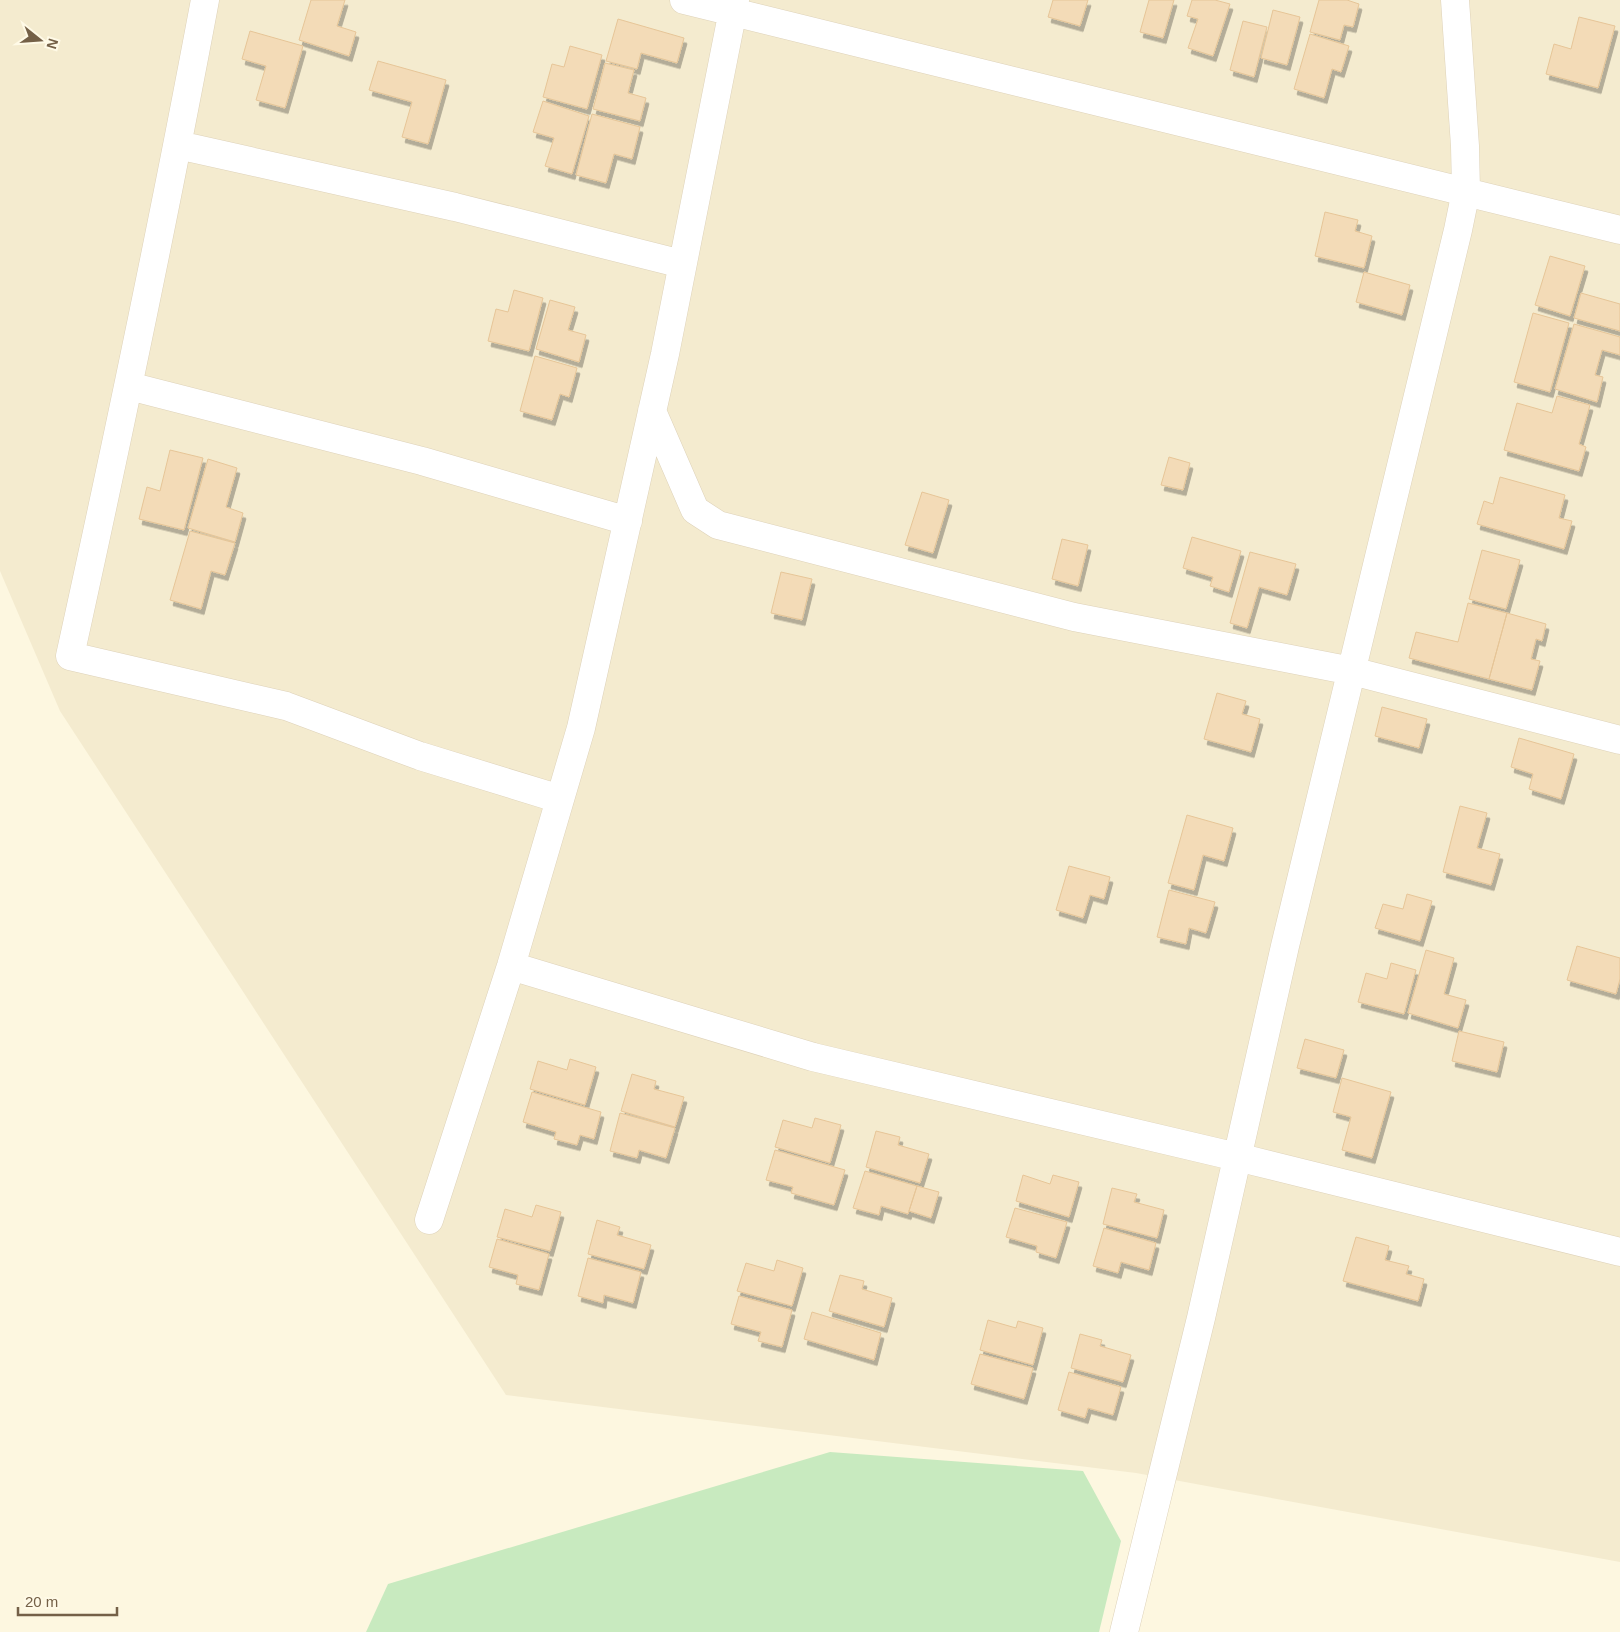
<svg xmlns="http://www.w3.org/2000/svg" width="1620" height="1632" font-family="Arial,sans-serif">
<defs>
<filter id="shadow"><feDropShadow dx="3" dy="5.5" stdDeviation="0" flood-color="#0004"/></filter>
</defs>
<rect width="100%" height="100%" fill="#fdf7e0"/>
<!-- residential -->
<path fill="#f4ebcf" d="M0,0H1620V1562L1136,1473L506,1395L60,711L0,571Z"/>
<!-- green -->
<path fill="#c8eabf" d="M830,1452L1083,1471L1121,1541L1099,1632H366L388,1584Z"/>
<!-- building -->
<path fill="#f3dbb7" stroke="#e6c597" filter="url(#shadow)" d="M311,0H345L337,26L356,32L349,56L299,40Z
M1053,0H1088L1080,26L1048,17Z
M1149,0H1174L1163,38L1140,32Z
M1192,0H1215L1230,4L1213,56L1188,48L1198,19L1187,16Z
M1319,0H1347L1359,4L1353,27L1344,25L1340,40L1310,32Z
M1273,10L1300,17L1287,65L1261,58Z
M1579,17L1615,26L1598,88L1546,74L1554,44L1571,49Z
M618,19L684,38L677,63L641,53L637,69L606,61Z
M1243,21L1267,27L1254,77L1230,70Z
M250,31L303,46L285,108L256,100L266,66L242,59Z
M1310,34L1349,46L1341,72L1332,69L1324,98L1294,89Z
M570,46L602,55L587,109L543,97L552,64L564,67Z
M378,61L446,80L428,144L402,137L412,102L369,90Z
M605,63L634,70L628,93L646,98L640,121L593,109Z
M543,101L589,116L572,174L545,166L554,138L533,132Z
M592,114L640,127L632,159L614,154L606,183L576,175Z
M1325,212L1358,220L1355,231L1372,236L1364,268L1315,256Z
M1550,256L1585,266L1570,316L1535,305Z
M1364,272L1410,285L1402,315L1356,302Z
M514,290L543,298L529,351L488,341L496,309L508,312Z
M1581,293L1620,304V331L1574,318Z
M550,300L575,307L568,330L586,335L579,362L536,349Z
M1533,313L1569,323L1550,392L1514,382Z
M1574,324L1620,337V355L1602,350L1595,375L1603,377L1597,402L1555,389Z
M535,356L577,368L569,397L560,394L552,420L520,411Z
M1557,396L1590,405L1579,444L1586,447L1579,471L1504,450L1517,403L1552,413Z
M170,450L203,458L184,530L139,519L147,487L160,491Z
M1169,457L1190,463L1183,490L1161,485Z
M208,459L237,468L226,507L243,513L235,542L188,528Z
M1500,477L1565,495L1559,518L1572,521L1564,549L1477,524L1484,501L1493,504Z
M922,492L949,500L933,553L905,545Z
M190,531L235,543L225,575L211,571L201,609L170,600Z
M1192,537L1241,551L1229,592L1210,586L1213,577L1183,568Z
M1062,539L1088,545L1078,586L1052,579Z
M1482,550L1520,560L1506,609L1469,599Z
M1250,552L1296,564L1287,595L1259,587L1247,628L1230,623Z
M781,572L812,579L802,620L771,613Z
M1468,603L1507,613L1489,679L1409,658L1416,632L1458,642Z
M1507,613L1546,624L1542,641L1536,639L1531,659L1540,661L1532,690L1489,679Z
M1217,693L1246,701L1242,714L1260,719L1251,752L1204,739Z
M1382,707L1427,719L1419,748L1375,736Z
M1519,738L1574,754L1561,799L1529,789L1533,774L1511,767Z
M1460,806L1487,813L1477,848L1500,854L1491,885L1443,872Z
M1187,815L1233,828L1224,861L1203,855L1194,890L1168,883Z
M1069,866L1110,877L1104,899L1090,895L1083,918L1056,910Z
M1169,890L1215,902L1206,933L1189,928L1186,944L1157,937Z
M1407,894L1432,901L1420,941L1375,928L1383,904L1403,909Z
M1577,946L1620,958V979L1616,994L1567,980Z
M1426,950L1454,958L1444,994L1466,1000L1458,1028L1408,1013Z
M1391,963L1416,970L1404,1014L1358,1002L1366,973L1387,979Z
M1459,1031L1504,1042L1497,1072L1452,1061Z
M1305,1039L1344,1050L1336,1078L1297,1068Z
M570,1059L596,1067L585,1105L530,1089L538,1061L567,1070Z
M632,1074L656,1081L654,1089L684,1097L675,1127L621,1111Z
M1342,1078L1391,1092L1372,1158L1342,1150L1351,1117L1333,1112Z
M532,1092L601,1112L594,1139L580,1135L577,1145L554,1139L556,1132L523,1122Z
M620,1113L675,1128L666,1158L639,1150L637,1158L610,1151Z
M815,1118L841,1125L830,1163L775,1147L783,1120L812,1128Z
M876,1131L900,1137L898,1145L929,1154L920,1183L866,1167Z
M775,1150L845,1170L834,1205L791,1193L793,1187L766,1180Z
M865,1171L917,1186L908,1214L881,1206L879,1215L853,1208Z
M1023,1175L1050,1184L1053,1175L1079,1182L1069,1217L1016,1201Z
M917,1186L939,1192L931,1218L909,1211Z
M1112,1188L1137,1194L1134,1202L1164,1210L1157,1238L1103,1224Z
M536,1205L561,1212L550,1251L497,1237L505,1209L532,1217Z
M1015,1208L1067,1222L1056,1258L1036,1252L1037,1246L1006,1237Z
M597,1220L620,1227L617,1235L651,1245L644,1269L588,1254Z
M1104,1228L1156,1243L1149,1270L1121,1262L1118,1273L1093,1266Z
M1356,1237L1389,1246L1385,1260L1409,1266L1406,1274L1424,1279L1418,1301L1343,1281Z
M497,1239L549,1254L539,1290L516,1284L518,1275L489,1267Z
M588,1258L641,1272L633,1303L604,1295L603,1303L578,1296Z
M777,1260L803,1268L792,1306L737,1291L746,1263L774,1271Z
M840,1275L864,1281L862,1289L892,1298L884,1327L829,1311Z
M739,1296L792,1310L782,1347L758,1341L761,1332L731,1324Z
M812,1312L881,1333L874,1360L804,1339Z
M988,1320L1016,1328L1018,1321L1043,1328L1033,1365L980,1350Z
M1080,1334L1102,1340L1100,1346L1131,1355L1123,1382L1071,1368Z
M980,1354L1033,1368L1024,1399L971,1384Z
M1069,1372L1121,1387L1113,1415L1088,1408L1085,1418L1058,1410Z"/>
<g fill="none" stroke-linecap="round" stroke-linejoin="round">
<!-- minor casing -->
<g stroke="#ded2b9" stroke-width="29">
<path id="minor" d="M205,0C164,219 118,438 70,656L286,706L420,756L560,799
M684,0L1620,230
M178,145L455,207L682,264
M129,386L422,461L628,521
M652,411L695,510L718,525L1074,617L1352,671L1620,740
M511,966L813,1057L1237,1157L1620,1252
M429,1220L511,966L581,728L665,354L735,0
M1124,1632L1201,1318L1285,946L1458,230L1466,191L1465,146L1455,0"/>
</g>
<!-- minor -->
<use href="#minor" stroke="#fff" stroke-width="28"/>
</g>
<!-- north arrow -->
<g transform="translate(40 40) rotate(107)" stroke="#fffae7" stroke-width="4" paint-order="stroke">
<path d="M0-4L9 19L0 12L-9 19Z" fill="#746047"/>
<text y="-8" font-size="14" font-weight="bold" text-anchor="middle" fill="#746047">N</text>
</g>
<!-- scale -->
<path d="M18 1607v8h99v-8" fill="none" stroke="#746047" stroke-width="2.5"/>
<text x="25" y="1607" font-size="15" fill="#746047" stroke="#fffae7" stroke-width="4" paint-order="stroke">20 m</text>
</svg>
